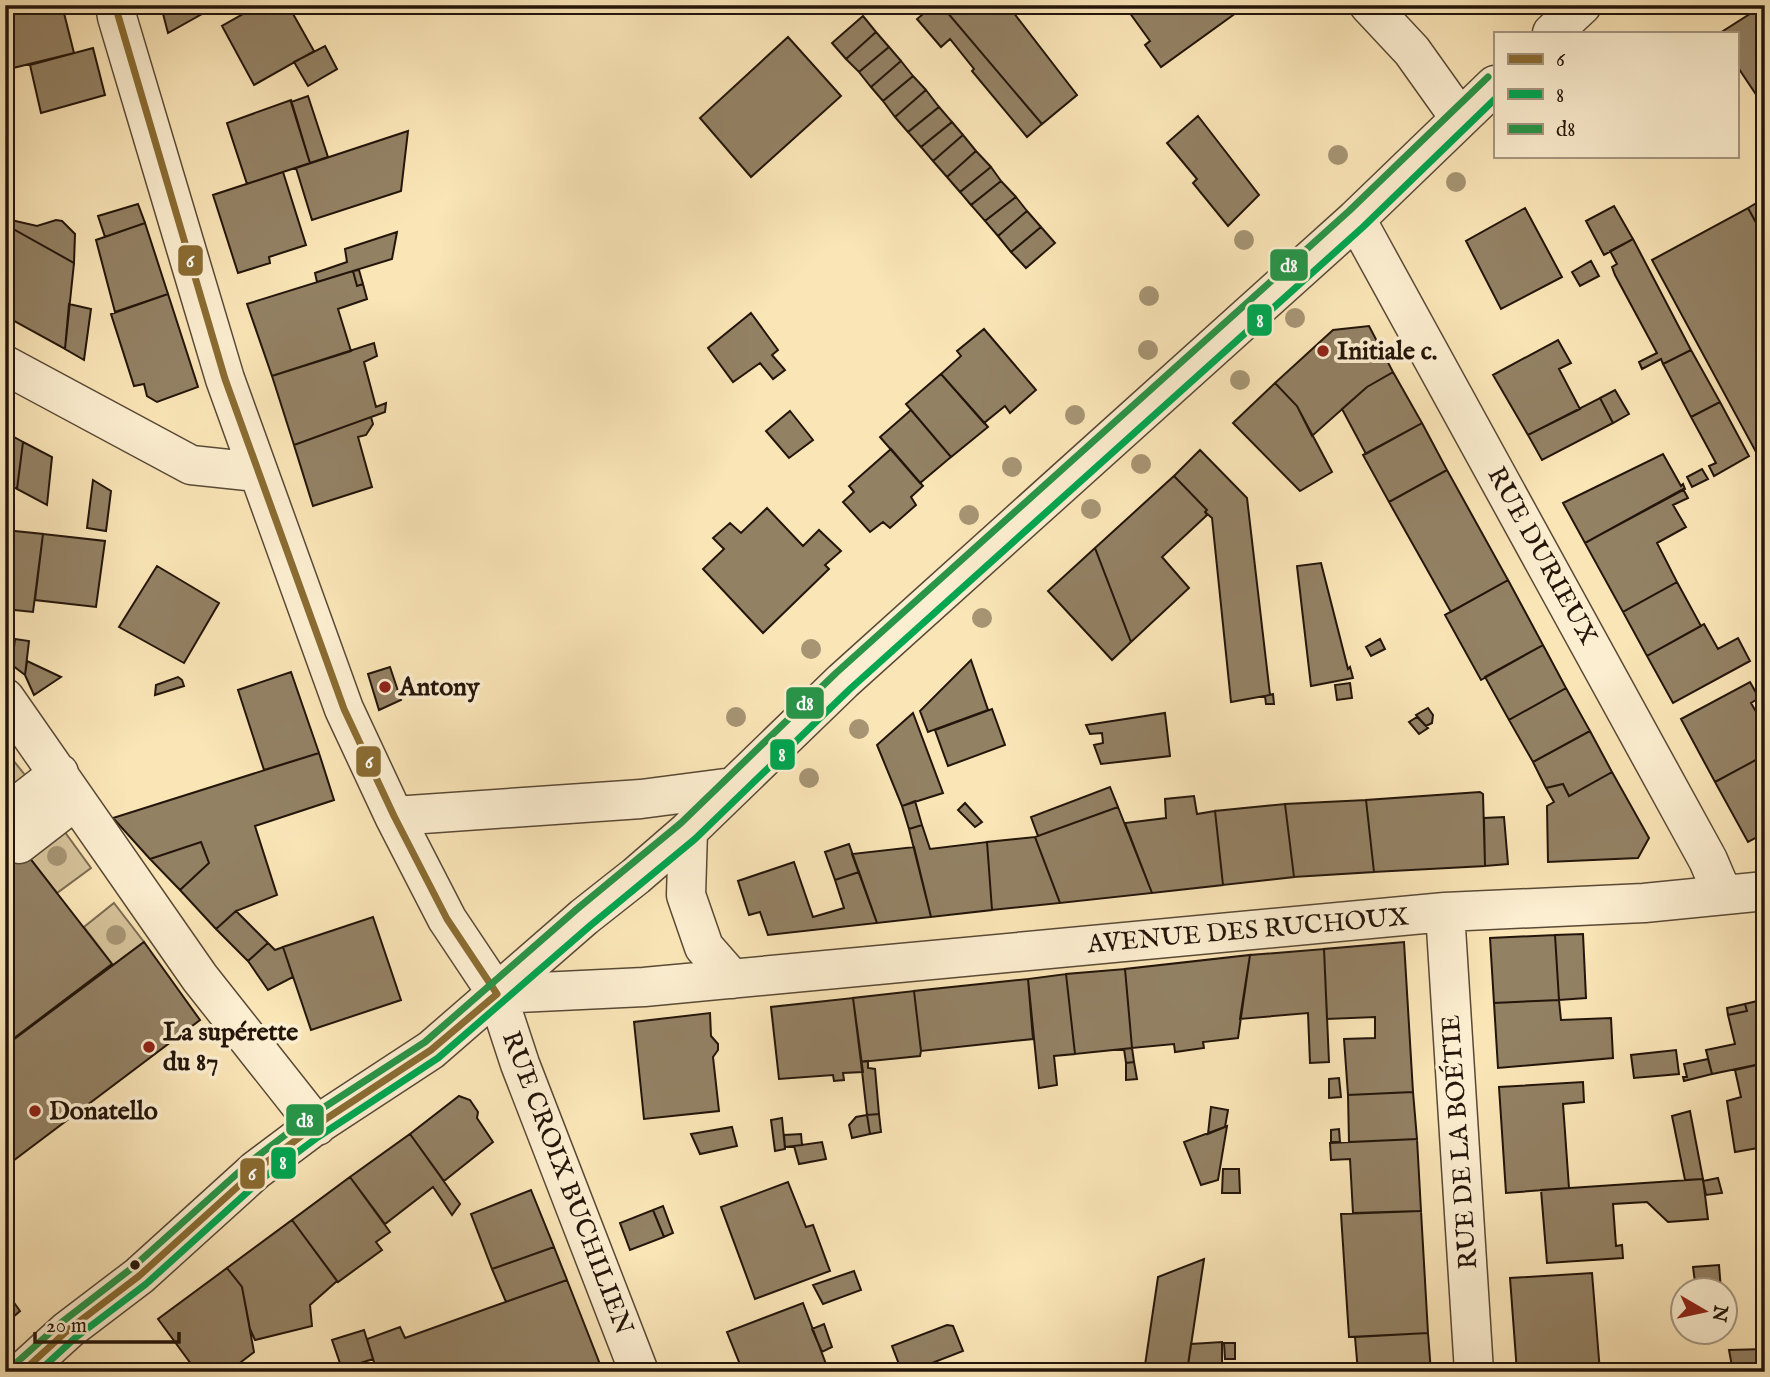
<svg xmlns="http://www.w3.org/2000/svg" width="1770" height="1377" font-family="'IM FELL English',serif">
<rect width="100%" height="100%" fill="#fae5b7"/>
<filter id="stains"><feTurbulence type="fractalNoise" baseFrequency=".00286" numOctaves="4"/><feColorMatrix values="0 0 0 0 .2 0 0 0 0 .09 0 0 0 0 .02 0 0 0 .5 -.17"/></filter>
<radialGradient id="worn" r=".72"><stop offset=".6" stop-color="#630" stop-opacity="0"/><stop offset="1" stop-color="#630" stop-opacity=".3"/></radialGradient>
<!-- green -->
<path fill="#d5c29a" stroke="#7c6c52" stroke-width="2" d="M5,750L29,780L5,799Z
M59,824L91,868L57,893L25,852Z
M114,903L144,942L113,965L84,927Z"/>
<!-- building -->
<path fill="#938164" stroke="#23150a" stroke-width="2" d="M5,5H62L74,53L9,69L5,56Z
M207,5L209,10L168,33L161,6Z
M259,5H288L314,51L254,85L222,26Z
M934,5H941L1042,124L1027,137L972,71L974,69L950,39L941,47L917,19Z
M941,5H1022L1013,12L1077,95L1042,124Z
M1124,5H1247L1161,67L1145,45L1150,41Z
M1764,5L1765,7V108L1737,66V33H1720Z
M863,16L876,32L846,59L832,43Z
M876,32L889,47L859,72L846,59Z
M788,37L841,96L751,177L700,118Z
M325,46L337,69L308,86L294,62Z
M889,47L901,61L871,87L859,72Z
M93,48L105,95L41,113L30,65Z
M901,61L913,76L883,101L871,87Z
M913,76L926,90L895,117L883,101Z
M926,90L939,107L908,132L895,117Z
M308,96L328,157L310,163L291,102Z
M291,100L310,163L247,184L227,123Z
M939,107L952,122L921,147L908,132Z
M1198,116L1259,195L1228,226L1193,183L1197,179L1167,143Z
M952,122L963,135L933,161L921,147Z
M408,131L401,191L312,220L296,168Z
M963,135L976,151L947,177L933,161Z
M976,151L991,167L960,192L947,177Z
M991,167L1001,181L971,205L960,192Z
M283,172L306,245L269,257L270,263L238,273L213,195Z
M1001,181L1016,197L985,221L971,205Z
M1016,197L1027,211L998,236L985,221Z
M1765,198V239L1748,208Z
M138,204L145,223L105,237L98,216Z
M1614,206L1633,239L1604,255L1586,221Z
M1525,208L1562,277L1501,309L1466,241Z
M1748,208L1765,239V447L1756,452L1652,260Z
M1027,211L1041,227L1011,252L998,236Z
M11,220L37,226L56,220L62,221L75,234L74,263L8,226Z
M145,223L168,294L115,312L96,240Z
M8,226L74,263L65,349L5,316V232Z
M1041,227L1055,243L1026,268L1011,252Z
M397,232L392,259L317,282L315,273L347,262L345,249Z
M1633,239L1691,350L1663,364L1661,359L1642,369L1639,362L1657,353L1615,275L1612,267L1617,264L1610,251Z
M1591,261L1599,276L1580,286L1572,272Z
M359,270L363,284L357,286L353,271Z
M353,271L357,286L363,284L367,299L338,309L351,351L272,376L247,304Z
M168,294L198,387L157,402L147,396L144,384L134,386L111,314Z
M69,304L91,309L84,360L65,349Z
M751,313L778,350L772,355L785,370L773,379L760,363L733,382L708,348Z
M1369,326L1393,372L1367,387L1312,436L1297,406L1275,383L1333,330Z
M984,329L1036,390L1010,413L1005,406L984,423L941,374L961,356L957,351Z
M1558,340L1571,363L1559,369L1580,409L1528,435L1493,375Z
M374,343L377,356L364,362L376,407L386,403L385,412L294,445L272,376Z
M1691,350L1720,402L1691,417L1663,364Z
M1393,372L1422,423L1366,454L1342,409L1367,387Z
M941,374L988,427L951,457L906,404Z
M1275,383L1297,406L1332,472L1300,491L1233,423Z
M1615,390L1629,414L1613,423L1600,398Z
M1600,398L1613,423L1542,460L1528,435Z
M1720,402L1749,456L1714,476L1709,466L1716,463L1691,417Z
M911,410L951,457L920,483L880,437Z
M790,411L813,440L789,458L766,431Z
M371,417L373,424L366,435L358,437L372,487L313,506L294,445Z
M1422,423L1447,470L1389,502L1363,455Z
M5,432L23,442L17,489L5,482Z
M23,442L52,457L47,505L17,489Z
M891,449L923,486L911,497L916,505L890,528L883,522L870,532L843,502L854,492L849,486Z
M1200,450L1247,498L1270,695L1231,702L1212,518L1205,512L1207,510L1174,476Z
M1663,454L1681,486L1683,484L1685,489L1585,543L1563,503Z
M1702,469L1708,479L1692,487L1687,477Z
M1447,470L1508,580L1451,612L1389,502Z
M1174,476L1207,510L1205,512L1207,515L1162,557L1189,588L1131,642L1095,548Z
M93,480L111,491L106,531L87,528Z
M1683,489L1688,498L1673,505L1686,527L1657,543L1677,582L1623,612L1585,543Z
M767,508L803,546L819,530L841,551L825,565L829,569L763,633L703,569L724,549L713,538L730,523L741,533Z
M5,530L43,534L33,612L5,609Z
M43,534L105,541L96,607L35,600Z
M1095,548L1131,642L1112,660L1048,591Z
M1321,563L1348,669L1350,667L1353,678L1311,686L1297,566Z
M157,566L219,603L184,663L119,627Z
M1508,580L1543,645L1481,680L1445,615Z
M1677,582L1701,626L1647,656L1623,612Z
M1704,624L1718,649L1738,638L1750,661L1673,703L1647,656Z
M15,639L29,641L25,675L12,665Z
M1380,639L1385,649L1371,656L1366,647Z
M1543,645L1566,688L1509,720L1485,677Z
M971,660L988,710L928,732L920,711Z
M27,661L61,677L34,695L25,675Z
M390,667L401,700L379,710L368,674Z
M291,672L319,753L264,770L238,690Z
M178,677L182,680L184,686L155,695L156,685Z
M1750,682L1759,698L1751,703L1765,727V755L1715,782L1681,719Z
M1350,683L1352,698L1337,700L1335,685Z
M1566,688L1590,731L1533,762L1509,720Z
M1273,694L1274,704H1266L1265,696Z
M1428,708L1433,715L1432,723L1426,726L1416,715Z
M992,709L1005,745L948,766L935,730Z
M913,713L943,793L902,806L877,745Z
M1165,713L1170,756L1101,764L1094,745L1103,743L1102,733L1090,734L1086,725Z
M1417,717L1428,728L1419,734L1409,722Z
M1590,731L1612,772L1569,796L1563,784L1546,788L1533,762Z
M319,753L334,800L255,826L277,895L236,911L216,929L180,890L209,863L201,842L150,859L113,818Z
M1765,755V833L1748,842L1715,782Z
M1612,772L1649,838L1638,858L1548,862L1547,806L1554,802L1546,788L1563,784L1569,796Z
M1110,787L1118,807L1038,836L1031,817Z
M1480,792L1483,794L1485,866L1374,872L1366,800Z
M1194,796L1197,814L1215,811L1223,885L1152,893L1125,823L1166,818L1165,799Z
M1366,800L1374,872L1294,877L1285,804Z
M915,801L922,825L909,829L902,806Z
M965,803L982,822L975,827L958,810Z
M1285,804L1294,877L1223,885L1215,811Z
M1118,807L1152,893L1060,903L1035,837Z
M1504,817L1508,864L1485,866L1484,818Z
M922,825L930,849L987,842L992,910L931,917L909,829Z
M1035,837L1060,903L992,910L987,842Z
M201,842L209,863L180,890L150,859Z
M849,844L859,872L835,880L825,852Z
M914,847L931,917L877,923L852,854Z
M5,848L25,852L112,964L5,1045Z
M794,862L813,917L844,908L835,880L859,872L877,923L768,935L760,912L749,915L738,881Z
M236,911L268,943L248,961L216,929Z
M373,917L401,1000L311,1030L283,947Z
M1583,934L1586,998L1559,1000L1555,935Z
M1555,935L1559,1000L1494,1003L1490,938Z
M144,942L200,1020L5,1167V1046Z
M1404,942L1413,1092L1348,1095L1344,1039L1375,1038V1017L1327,1019L1324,949Z
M268,943L275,950L283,947L293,977L268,990L248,961Z
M1324,949L1329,1062L1310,1063L1308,1013L1240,1019L1250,955Z
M1250,955L1238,1038L1203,1042L1204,1048L1175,1052L1174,1044L1132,1048L1125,969Z
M1125,969L1132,1048L1075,1054L1066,974Z
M1066,974L1075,1054L1054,1056L1057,1085L1039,1088L1028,979Z
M1028,979L1033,1039L921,1051L914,991Z
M914,991L921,1051L920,1056L861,1062L853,998Z
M853,998L863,1072L843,1073L844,1080L834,1081L833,1075L779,1079L771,1007Z
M1765,999V1063L1712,1074L1706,1050L1735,1044L1728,1015L1747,1011L1745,1004Z
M1559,1000L1561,1020L1611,1018L1613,1058L1498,1068L1494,1003Z
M1745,1004L1747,1011L1728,1015L1727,1008Z
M710,1013L711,1036L718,1044V1050L713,1057L719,1111L644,1119L634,1022Z
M1132,1048L1134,1062L1126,1063L1124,1049Z
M1676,1050L1679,1074L1634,1078L1631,1055Z
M1708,1059L1712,1074L1684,1081L1683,1077H1687L1684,1064Z
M868,1061V1068L875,1069L879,1114L867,1115L861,1062Z
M1134,1062L1137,1079L1126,1080V1063Z
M1765,1063V1130L1760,1131L1764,1147L1735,1152L1727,1101L1741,1097L1735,1070Z
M1339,1078L1341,1097L1329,1098V1079Z
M1583,1082L1584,1102L1563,1104L1569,1188L1506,1193L1499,1087Z
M1413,1092L1417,1139L1349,1142L1348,1095Z
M459,1096L470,1100L478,1112L477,1118L493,1142L444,1181L410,1134Z
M1211,1107L1228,1110L1225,1127L1208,1134Z
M1690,1111L1703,1179L1685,1180L1672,1116Z
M879,1114L881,1132L870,1134L867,1115Z
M867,1115L870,1134L852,1138L849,1125L856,1117Z
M782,1118L785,1149L775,1151L771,1120Z
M1227,1126L1218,1180L1201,1185L1184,1142Z
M732,1127L737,1146L700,1154L691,1134Z
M1339,1129L1340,1142H1331V1130Z
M410,1134L460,1204L452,1215L433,1187L385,1224L350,1177Z
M801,1134L802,1145L785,1147L784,1135Z
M1417,1139L1421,1211L1353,1213L1350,1159L1331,1160L1330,1143Z
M822,1142L826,1159L799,1164L794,1146Z
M1223,1169H1239L1240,1193H1222Z
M350,1177L390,1232L376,1242L382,1250L338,1282L292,1220Z
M1718,1178L1722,1193L1706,1195L1703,1181Z
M1703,1179L1708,1219L1668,1222L1647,1202L1613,1204L1616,1246L1622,1245L1623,1258L1547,1263L1541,1190Z
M788,1182L806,1227L813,1225L830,1271L755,1299L721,1207Z
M531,1190L554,1247L492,1269L471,1214Z
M663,1206L673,1233L664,1237L653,1210Z
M653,1210L664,1237L630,1250L620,1223Z
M1421,1211L1428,1333L1349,1337L1341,1214Z
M292,1220L337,1281L310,1305L312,1326L255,1340L250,1329L242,1287L227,1268Z
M554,1247L567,1280L506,1302L492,1269Z
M1204,1259L1187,1372H1144L1158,1277Z
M1719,1265L1721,1290H1696L1693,1267Z
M227,1268L242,1287L254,1352L228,1372H197L158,1319Z
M854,1271L861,1290L823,1304L813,1285Z
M1592,1273L1600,1372H1517L1510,1278Z
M567,1280L603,1372H377L367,1339L400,1327L405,1338Z
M5,1290L20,1311L5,1324Z
M803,1303L829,1372H743L727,1332Z
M824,1324L832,1347L822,1352L812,1329Z
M947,1325L953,1326L963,1351L909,1372H902L892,1346Z
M364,1330L373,1359L342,1369L332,1340Z
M1428,1333L1431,1372H1358L1355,1337Z
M1222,1342V1372H1187L1191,1344Z
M1224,1343H1235V1359H1225Z
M1765,1349V1371L1733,1372L1729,1350Z"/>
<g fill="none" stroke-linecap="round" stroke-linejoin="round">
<!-- minor casing -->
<g stroke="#594935" stroke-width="41">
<path id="minor" d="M115,5L117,17L225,379L344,709L394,816L447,919L497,994L520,1064L639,1372
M1369,5L1412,51L1459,117
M1552,33L1582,5
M1356,219L1708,860L1723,895
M5,365L191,465L257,472
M5,698L200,978L317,1126
M5,815L59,773
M394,816L641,799L733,787
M688,831L686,895L704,947L732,979
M19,844L76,800
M1445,912L1474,1372
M497,994L644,987L1445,912L1644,903L1765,891
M22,1372L68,1330L139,1276L256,1170L312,1128L431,1050L584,917L636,876L688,831L843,681L1356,219L1495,85"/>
</g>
<!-- minor -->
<use href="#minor" stroke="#fceed0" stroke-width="38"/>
<!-- bus-1 casing -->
<g stroke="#fceed0" stroke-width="12">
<path id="bus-1" d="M115,5L225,379L344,709L394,816L447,919L497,994
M22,1372L68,1330L139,1276L256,1170L312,1128L431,1050L497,994"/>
</g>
<!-- bus-2 casing -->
<g stroke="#fceed0" stroke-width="12">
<path id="bus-2" d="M38,1372L75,1338L146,1284L263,1178L318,1137L438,1058L591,925L695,839L850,689L1363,227L1495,99"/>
</g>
<!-- bus-3 casing -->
<g stroke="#fceed0" stroke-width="12">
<path id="bus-3" d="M15,1364L62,1322L132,1268L250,1162L306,1119L425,1042L577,909L681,823L836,673L1349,211L1488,77"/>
</g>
<!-- bus-1 -->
<use href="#bus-1" stroke="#8a6c32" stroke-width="7"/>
<!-- bus-2 -->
<use href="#bus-2" stroke="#00a650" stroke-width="7"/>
<!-- bus-3 -->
<use href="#bus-3" stroke="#289548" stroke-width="7"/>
</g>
<!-- trees -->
<g fill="#a69473">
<circle cx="1338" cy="155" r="10"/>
<circle cx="1456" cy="182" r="10"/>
<circle cx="1244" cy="240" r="10"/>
<circle cx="1149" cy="296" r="10"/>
<circle cx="1295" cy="318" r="10"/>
<circle cx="1148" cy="350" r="10"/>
<circle cx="1240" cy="380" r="10"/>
<circle cx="1075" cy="415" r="10"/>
<circle cx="1141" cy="464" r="10"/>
<circle cx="1012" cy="467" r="10"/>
<circle cx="1091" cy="509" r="10"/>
<circle cx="969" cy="515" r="10"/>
<circle cx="982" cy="618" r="10"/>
<circle cx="811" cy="649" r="10"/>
<circle cx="736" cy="717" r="10"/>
<circle cx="859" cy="729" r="10"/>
<circle cx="809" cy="778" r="10"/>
<circle cx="57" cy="856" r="10"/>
<circle cx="116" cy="935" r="10"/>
</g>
<!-- markers -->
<g fill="#8f2418" stroke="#fceed0" stroke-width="2.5">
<circle cx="1323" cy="351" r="7"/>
<circle cx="385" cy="687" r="7"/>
<circle cx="149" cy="1047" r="7"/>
<circle cx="35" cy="1111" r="7"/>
</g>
<circle fill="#23150a" stroke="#fceed0" stroke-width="2.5" cx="135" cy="1265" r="6"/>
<g text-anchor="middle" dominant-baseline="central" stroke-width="7" stroke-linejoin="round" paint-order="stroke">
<!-- poi labels -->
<g font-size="26" font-weight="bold" fill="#23150a" stroke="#fceed0" text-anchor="start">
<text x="1337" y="351">Initiale c.</text>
<text x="399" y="687">Antony</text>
<text x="163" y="1032">La supérette<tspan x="163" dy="30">du 87</tspan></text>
<text x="49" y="1111">Donatello</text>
</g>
<!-- street labels -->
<g font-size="26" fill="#23150a" stroke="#fceed0">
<text transform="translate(1542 556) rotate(61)">RUE DURIEUX</text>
<text transform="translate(1248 931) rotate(-5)">AVENUE DES RUCHOUX</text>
<text transform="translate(1460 1142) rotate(-94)">RUE DE LA BOÉTIE</text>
<text transform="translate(567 1183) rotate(69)">RUE CROIX BUCHILIEN</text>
</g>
</g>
<g stroke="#fceed0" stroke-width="2.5">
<rect x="177" y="244" width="27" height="33" rx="7" fill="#8a6c32"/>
<rect x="1269" y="248" width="40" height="34" rx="7" fill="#289548"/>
<rect x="1246" y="303" width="27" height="34" rx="7" fill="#00a650"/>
<rect x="785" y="686" width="40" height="34" rx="7" fill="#289548"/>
<rect x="769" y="738" width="27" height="33" rx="7" fill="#00a650"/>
<rect x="355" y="745" width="27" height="33" rx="7" fill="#8a6c32"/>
<rect x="285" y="1103" width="40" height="34" rx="7" fill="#289548"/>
<rect x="270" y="1146" width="27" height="34" rx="7" fill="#00a650"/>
<rect x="239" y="1157" width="27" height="33" rx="7" fill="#8a6c32"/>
</g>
<g font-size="19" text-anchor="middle" font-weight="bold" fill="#fff">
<text x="190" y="267">6</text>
<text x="1289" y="272">d8</text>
<text x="1260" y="327">8</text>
<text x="805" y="710">d8</text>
<text x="782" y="761">8</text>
<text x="369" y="768">6</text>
<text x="305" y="1127">d8</text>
<text x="283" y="1169">8</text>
<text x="252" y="1180">6</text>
</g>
<!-- margin -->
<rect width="1770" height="1377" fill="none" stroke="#fae5b7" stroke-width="28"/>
<rect x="7" y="7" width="1756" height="1363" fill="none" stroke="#23150a" stroke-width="3.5"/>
<rect x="14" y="14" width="1742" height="1349" fill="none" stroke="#23150a" stroke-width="2"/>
<!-- legend -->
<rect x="1494" y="32" width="245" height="126" fill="#fceed0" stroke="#a59781" stroke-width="2"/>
<rect x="1508" y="54" width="35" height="10" fill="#8a6c32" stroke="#a59781" stroke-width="2"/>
<text x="1556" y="66" font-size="21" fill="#23150a">6</text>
<rect x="1508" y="89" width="35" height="10" fill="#00a650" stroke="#a59781" stroke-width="2"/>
<text x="1556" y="102" font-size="21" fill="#23150a">8</text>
<rect x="1508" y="124" width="35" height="10" fill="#289548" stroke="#a59781" stroke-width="2"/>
<text x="1556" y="136" font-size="21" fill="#23150a">d8</text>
<!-- north arrow -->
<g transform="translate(1704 1311) rotate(99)"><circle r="33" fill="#fceed0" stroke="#a59781" stroke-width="2"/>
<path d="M0-5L12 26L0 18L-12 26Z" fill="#8f2418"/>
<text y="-10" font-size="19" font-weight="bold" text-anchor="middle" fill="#23150a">N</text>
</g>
<!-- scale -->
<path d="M35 1332v10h144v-10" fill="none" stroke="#23150a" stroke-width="3.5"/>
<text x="46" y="1332" font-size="21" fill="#23150a" stroke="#fceed0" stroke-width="5" paint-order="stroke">20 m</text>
<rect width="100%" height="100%" filter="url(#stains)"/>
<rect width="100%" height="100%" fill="url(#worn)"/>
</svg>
